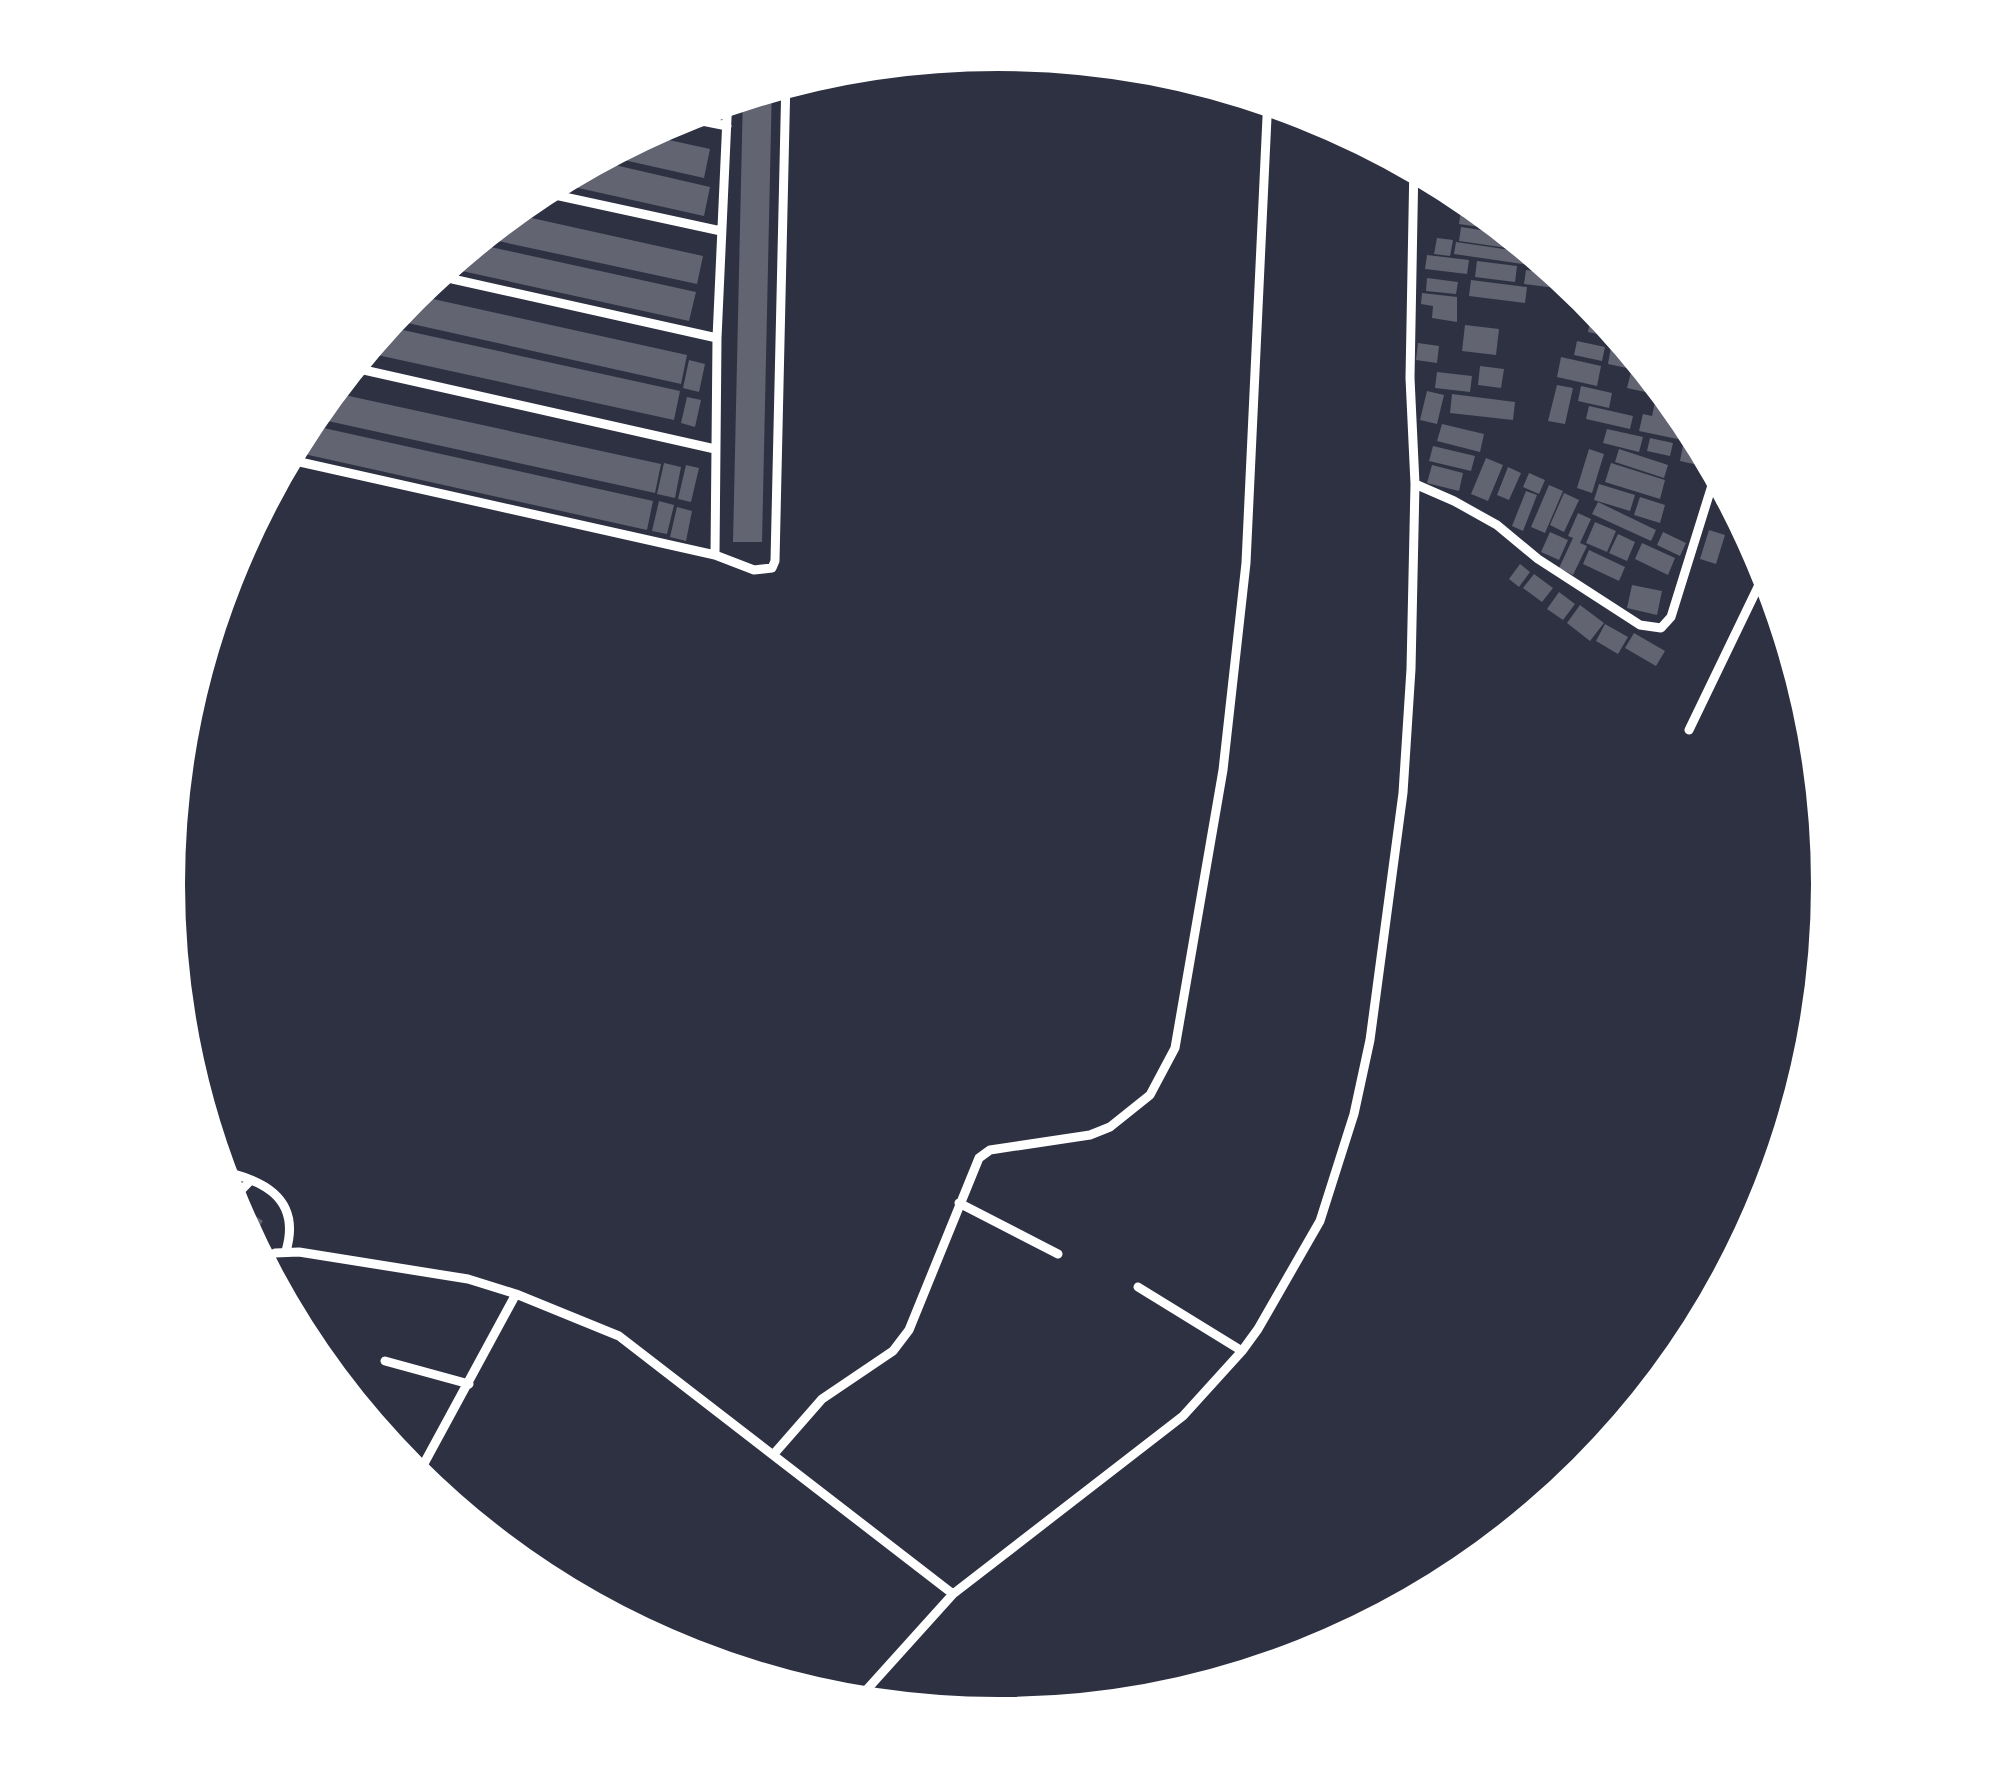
<svg xmlns="http://www.w3.org/2000/svg" width="1996" height="1768" font-family="Helvetica,sans-serif">
<rect width="100%" height="100%" fill="#2d3142"/>
<!-- building -->
<path fill="#626471" d="M772,83L762,542H733L743,92Z
M637,133L710,149L704,178L597,154Z
M589,159L710,187L704,216L547,181Z
M1462,203L1485,207L1515,232L1459,224Z
M505,212L703,256L697,284L475,236Z
M1461,227L1520,236L1521,250L1459,241Z
M1437,238L1453,240L1450,256L1434,254Z
M468,242L696,292L689,321L439,266Z
M1456,242L1544,255L1550,260L1549,268L1454,254Z
M1427,255L1469,260L1467,274L1425,269Z
M1477,261L1517,266L1515,282L1475,277Z
M1526,270L1558,274L1556,288L1524,284Z
M1427,278L1458,282L1456,294L1426,291Z
M1471,280L1527,287L1525,303L1469,296Z
M406,293L687,355L681,384L385,318Z
M1422,293L1457,297V322L1432,318L1433,306L1421,304Z
M1592,312L1611,319L1607,336L1588,332Z
M380,325L680,391L674,420L359,351Z
M1465,325L1499,329L1496,355L1462,351Z
M1577,341L1605,347L1602,361L1574,355Z
M1418,343L1439,346L1437,363L1416,360Z
M1611,347L1639,353L1636,370L1608,364Z
M1561,357L1601,366L1597,386L1557,377Z
M689,360L705,364L699,392L683,388Z
M1480,366L1504,369L1501,388L1478,385Z
M1437,372L1472,376L1470,392L1435,388Z
M1631,372L1660,378L1677,399L1627,388Z
M1557,385L1573,388L1565,424L1548,421Z
M1581,386L1612,393L1609,408L1578,401Z
M326,391L661,464L655,493L305,416Z
M1427,391L1444,395L1437,424L1420,420Z
M1452,394L1515,402L1513,420L1450,413Z
M687,397L701,400L695,427L681,423Z
M1655,402L1685,409L1694,419L1692,425L1696,426L1692,442L1639,431L1643,414L1652,416Z
M1589,406L1633,416L1630,429L1586,419Z
M301,423L653,501L647,530L286,450Z
M1442,424L1484,434L1480,452L1437,441Z
M1607,429L1643,437L1639,452L1603,443Z
M1650,438L1673,443L1670,456L1647,451Z
M1683,445L1711,451L1707,467L1680,461Z
M1433,446L1475,456L1471,471L1429,461Z
M1589,449L1604,454L1592,493L1577,488Z
M1619,449L1668,465L1664,478L1615,462Z
M1486,458L1503,465L1488,501L1471,494Z
M664,463L681,467L675,498L657,494Z
M1611,463L1665,480L1660,499L1605,482Z
M686,465L699,468L691,502L678,499Z
M1432,465L1463,473L1459,491L1427,483Z
M1508,467L1521,473L1509,500L1497,495Z
M1529,473L1545,480L1539,494L1523,487Z
M1723,481L1727,483L1736,498L1732,510L1716,504Z
M1599,484L1635,495L1630,511L1594,500Z
M1549,485L1563,491L1545,533L1531,527Z
M1526,491L1537,495L1523,531L1512,526Z
M1564,493L1579,500L1564,532L1550,525Z
M1640,497L1665,505L1660,523L1634,515Z
M659,501L674,505L667,534L652,531Z
M1598,502L1656,530L1651,541L1592,514Z
M677,507L692,511L686,541L670,537Z
M1578,513L1591,519L1580,543L1587,546L1573,575L1559,568L1573,538L1568,536Z
M1595,522L1616,531L1607,552L1586,543Z
M1709,530L1725,535L1716,564L1700,559Z
M1550,532L1568,540L1559,560L1541,552Z
M1663,532L1686,543L1680,556L1657,545Z
M1618,534L1635,542L1627,561L1609,553Z
M1642,543L1675,558L1668,575L1635,559Z
M1589,550L1625,567L1619,581L1583,564Z
M1520,564L1530,572L1519,587L1509,579Z
M1534,574L1553,588L1542,602L1523,588Z
M1632,585L1662,591L1657,615L1627,608Z
M1559,592L1575,604L1563,620L1547,609Z
M1580,605L1604,623L1590,641L1567,623Z
M1605,624L1628,637L1618,654L1596,641Z
M1634,633L1665,651L1656,666L1625,648Z
M238,1204L263,1221L247,1244L231,1215Z"/>
<g fill="none" stroke-linecap="round" stroke-linejoin="round">
<!-- minor -->
<path stroke="#fff" stroke-width="9" d="M672,115L727,126
M532,190L721,231
M430,274L717,338
M346,366L715,449
M282,458L715,555L754,570L772,568L775,561L786,78
M1415,484L1454,501L1497,525L1538,559L1640,625L1661,628L1671,617L1718,466
M715,555L717,338L728,96
M1689,730L1770,562
M215,1170C261,1178 302,1197 286,1251
M959,1203L1058,1254
M226,1206L251,1180
M257,1264L275,1253L299,1252L468,1279L516,1294
M1138,1287L1242,1351
M385,1361L469,1384
M773,1455L822,1399L893,1351L909,1330L979,1158L990,1150L1090,1135L1110,1127L1150,1095L1175,1048L1223,770L1246,563L1268,96
M414,1482L516,1294L619,1336L953,1594
M852,1706L953,1594L1183,1416L1242,1351L1258,1329L1320,1221L1354,1114L1370,1040L1403,793L1411,669L1415,484L1410,378L1414,162"/>
</g>
<!-- crop -->
<path d="M0 0H1996V1768H0ZM179 884a819 819 0 1 1 1638 0a819 819 0 1 1-1638 0Z" fill="#fff" fill-rule="evenodd"/>
<path fill="none" stroke="#fff" stroke-width="12" d="M179 884a819 819 0 1 1 1638 0a819 819 0 1 1-1638 0Z"/>
</svg>
